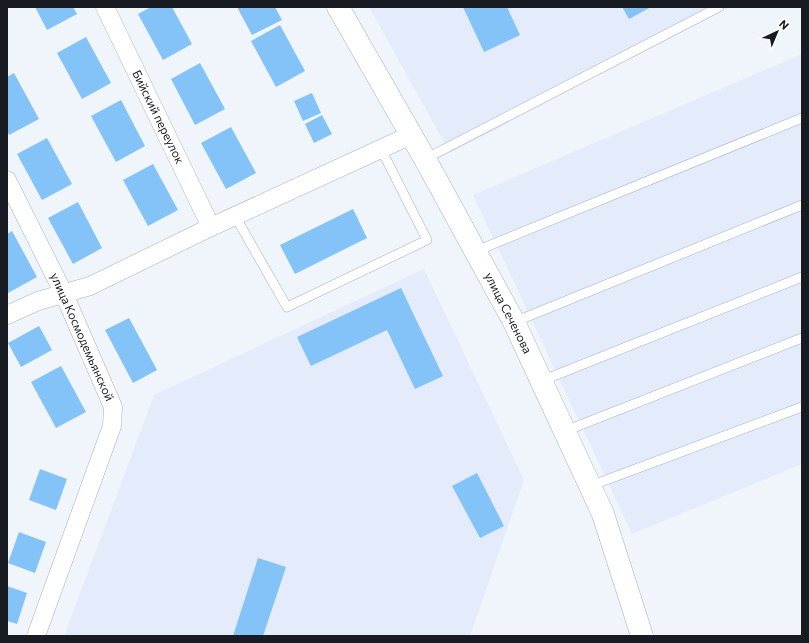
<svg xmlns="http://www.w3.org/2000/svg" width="809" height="643" font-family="Commissioner,sans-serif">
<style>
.built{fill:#e4ecfc}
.building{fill:#83c3f7}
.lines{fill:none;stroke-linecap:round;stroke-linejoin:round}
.service-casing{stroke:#a7b1c3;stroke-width:10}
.minor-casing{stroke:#a7b1c3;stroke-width:19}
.tertiary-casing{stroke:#a7b1c3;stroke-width:23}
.service{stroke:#fff;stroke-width:9}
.minor{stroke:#fff;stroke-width:18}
.tertiary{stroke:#fff;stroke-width:22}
.labels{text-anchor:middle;stroke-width:3.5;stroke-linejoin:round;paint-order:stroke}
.street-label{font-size:12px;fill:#181c22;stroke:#fff}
</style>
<rect width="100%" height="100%" fill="#f0f5fc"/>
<g class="built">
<path d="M369 7H730L450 153Z"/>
<path d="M802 54V464L632 534 473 195Z"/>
<path d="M424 269 524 480 470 636H64L154 395Z"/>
</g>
<g class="building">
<path d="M35 7H73L77 14 47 30Z"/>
<path d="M151 7H172L192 44 163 60 138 14Z"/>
<path d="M237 7H275L282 20 252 35Z"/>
<path d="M463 7H507L520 35 484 52Z"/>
<path d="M622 7H651L629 19Z"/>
<path d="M280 25 305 71 276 87 251 41Z"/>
<path d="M86 37 111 83 82 99 57 53Z"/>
<path d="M200 63 225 109 195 125 171 79Z"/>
<path d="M14 73 39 119 9 135 7 131V77Z"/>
<path d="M312 93 321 113 303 121 294 101Z"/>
<path d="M121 100 145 146 116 162 91 116Z"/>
<path d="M322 115 332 134 314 143 305 124Z"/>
<path d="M231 127 256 173 226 189 201 143Z"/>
<path d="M47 138 72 184 42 200 17 154Z"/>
<path d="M153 164 178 210 148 226 123 180Z"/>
<path d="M78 202 102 248 73 264 48 218Z"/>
<path d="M353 209 367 238 295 274 280 245Z"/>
<path d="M12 231 37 277 8 293 7 234Z"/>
<path d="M401 288 443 376 415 389 387 330 311 366 297 337Z"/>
<path d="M129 318 157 370 133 383 105 330Z"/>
<path d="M39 326 52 350 21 367 8 343Z"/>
<path d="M61 366 86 412 56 428 31 382Z"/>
<path d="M40 469 67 479 56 510 29 500Z"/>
<path d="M477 473 504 526 480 538 452 486Z"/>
<path d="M19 532 46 542 35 573 8 563Z"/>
<path d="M258 558 286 567 263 636H233Z"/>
<path d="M7 586 27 593 17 624 7 621Z"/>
</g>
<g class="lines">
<defs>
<g id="service">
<path d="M425 159 719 7"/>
<path d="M235 216 287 307 427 240 381 149"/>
<path d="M476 251 802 118"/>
<path d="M514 322 802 205"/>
<path d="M541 381 802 277"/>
<path d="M565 431 802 338"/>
<path d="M590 486 802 407"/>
</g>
<g id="minor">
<path d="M105 7 211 227"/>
<path d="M7 180 64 294 113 407 112 426 36 636"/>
<path d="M7 315 38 301 90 286 211 227 411 135"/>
</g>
<path id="tertiary" d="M338 7 425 159 514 322 603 514 642 636"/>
</defs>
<use href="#service" class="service-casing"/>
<use href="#minor" class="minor-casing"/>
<use href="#tertiary" class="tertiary-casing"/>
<use href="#service" class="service"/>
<use href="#minor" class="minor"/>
<use href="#tertiary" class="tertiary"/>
</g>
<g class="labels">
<g class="street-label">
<text transform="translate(158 117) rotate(64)" y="4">Бийский переулок</text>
<text transform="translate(508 313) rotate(63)" y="4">улица Сеченова</text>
<text transform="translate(82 337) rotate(66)" y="4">улица Космодемьянской</text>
</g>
</g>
<rect width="809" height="643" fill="none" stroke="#181c22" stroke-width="16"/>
<g transform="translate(777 32) rotate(44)" stroke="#ffffff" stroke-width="3" paint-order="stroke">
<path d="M0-3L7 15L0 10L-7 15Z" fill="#181c22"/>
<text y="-6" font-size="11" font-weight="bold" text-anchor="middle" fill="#181c22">N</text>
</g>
</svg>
